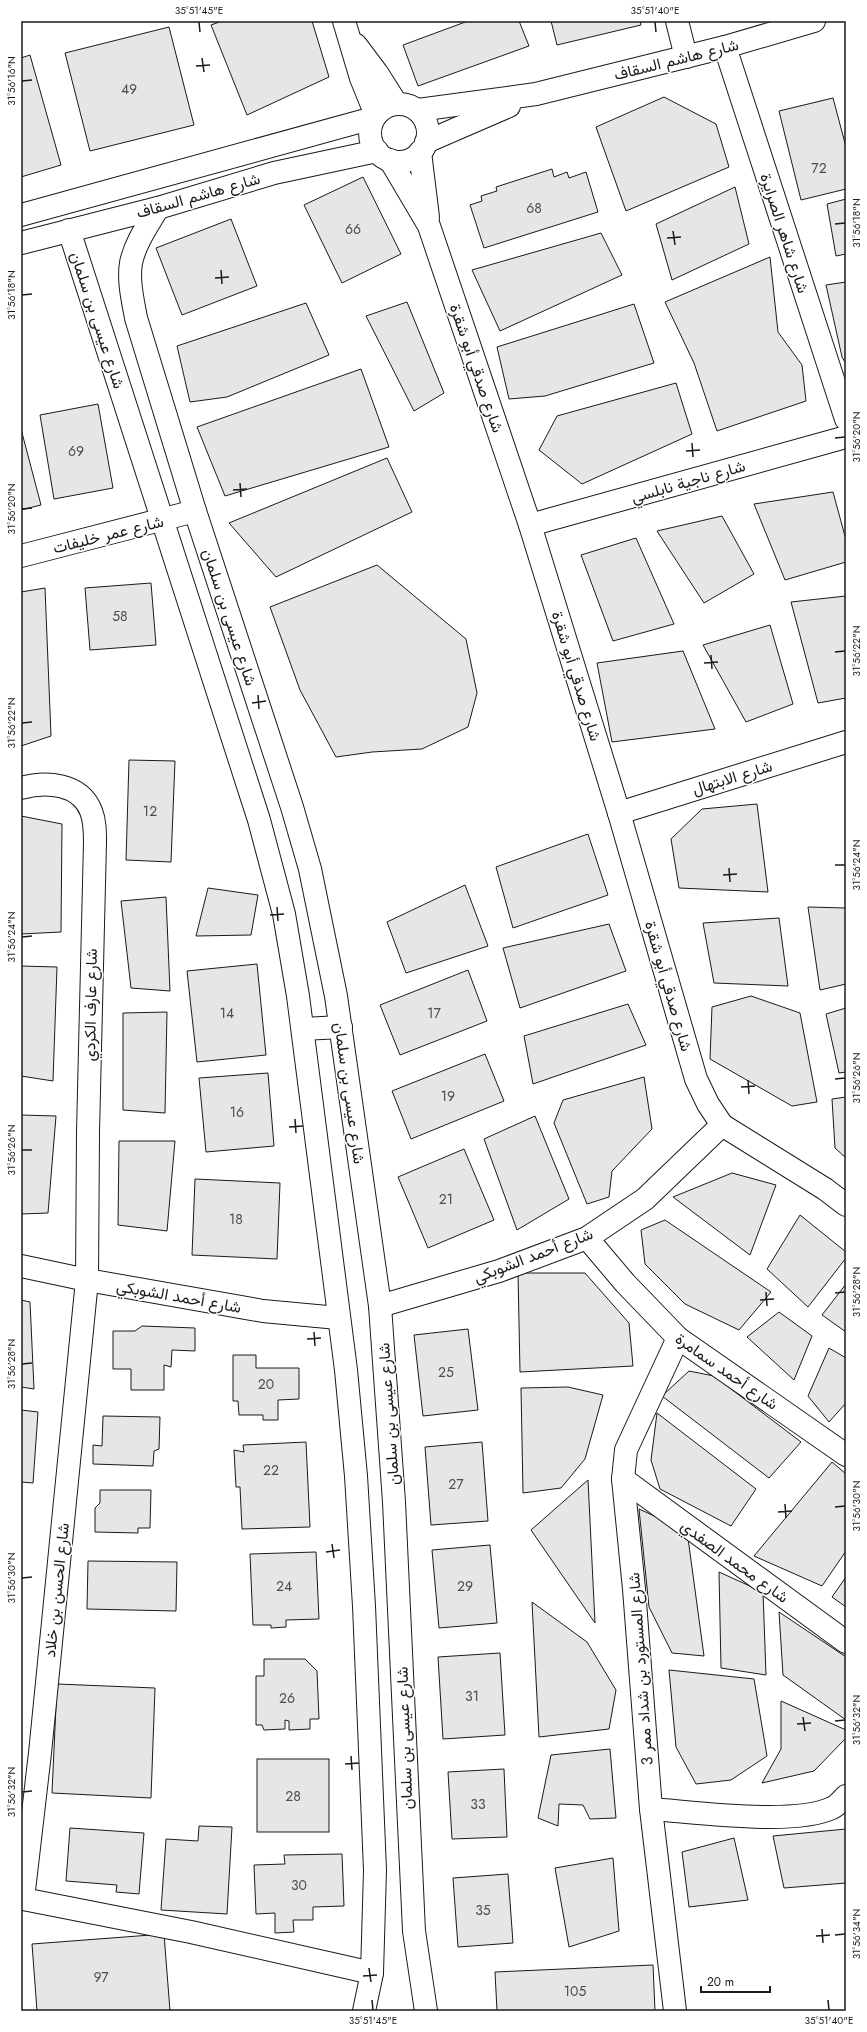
<svg xmlns="http://www.w3.org/2000/svg" width="867" height="2032" font-family="Jost,Vazirmatn,sans-serif">
<style>
.building{fill:#e6e6e6;stroke:#1a1a1a}
.lines{fill:none;stroke-linecap:round;stroke-linejoin:round}
.minor-casing{stroke:#1a1a1a;stroke-width:24}
.minor{stroke:#fff;stroke-width:22}
.ticks{fill:none;stroke:#1a1a1a;stroke-width:1.5}
.labels{text-anchor:middle;stroke-width:3;stroke-linejoin:round;paint-order:stroke}
.number-label{font-size:14px;fill:#4d4d4d}
.street-label{font-size:16px;fill:#1a1a1a;stroke:#fff}
.neatline{fill:none;stroke:#1a1a1a;stroke-width:1.5}
.ticks-label{font-size:10px;text-anchor:middle;fill:#1a1a1a}
</style>
<rect width="100%" height="100%" fill="#fff"/>
<g class="building">
<path d="M222 21H312L329 77 247 115 211 25Z"/>
<path d="M468 21H519L529 46 418 86 403 45Z"/>
<path d="M551 21H640L641 25 557 45Z"/>
<path d="M169 27 194 125 90 151 65 53Z"/>
<path d="M30 55 61 165 21 177V58Z"/>
<path d="M664 97 716 124 729 167 626 211 596 127Z"/>
<path d="M833 98 846 147V189L801 200 779 111Z"/>
<path d="M552 169 554 177 567 172 569 178 586 172 598 212 484 248 470 205 482 201 481 196 497 191 496 187Z"/>
<path d="M363 177 401 254 342 283 304 205Z"/>
<path d="M735 187 749 244 672 280 656 224Z"/>
<path d="M846 199V254L836 256 827 204Z"/>
<path d="M231 219 257 286 182 315 156 248Z"/>
<path d="M601 233 622 275 500 331 472 270Z"/>
<path d="M770 257 778 332 802 365 806 401 717 431 694 363 665 302Z"/>
<path d="M846 282V364L842 357 826 285Z"/>
<path d="M407 302 444 393 414 411 366 316Z"/>
<path d="M306 303 329 355 227 397 190 402 177 346Z"/>
<path d="M634 304 654 363 545 396 509 399 497 347Z"/>
<path d="M361 369 389 447 225 496 197 427Z"/>
<path d="M676 383 692 434 582 484 539 450 557 416Z"/>
<path d="M98 404 113 488 54 499 40 415Z"/>
<path d="M21 429 41 505 21 510Z"/>
<path d="M387 458 412 512 276 577 229 523Z"/>
<path d="M833 492 846 540V562L785 580 754 504Z"/>
<path d="M722 516 754 574 704 603 657 531Z"/>
<path d="M636 538 674 624 613 641 581 555Z"/>
<path d="M377 565 466 639 477 693 468 727 422 749 372 752 336 757 300 690 270 607Z"/>
<path d="M151 583 156 645 90 650 85 588Z"/>
<path d="M45 588 51 736 21 746V592Z"/>
<path d="M846 596V698L818 703 791 602Z"/>
<path d="M770 625 793 704 746 722 703 645Z"/>
<path d="M683 651 715 729 612 742 597 663Z"/>
<path d="M129 760 175 761 171 862 126 860Z"/>
<path d="M757 804 768 892 679 888 671 839 702 809Z"/>
<path d="M21 816 62 824 61 932 21 934Z"/>
<path d="M588 834 608 895 513 928 496 867Z"/>
<path d="M465 885 488 946 406 973 387 922Z"/>
<path d="M208 888 258 895 251 935 196 936Z"/>
<path d="M166 897 170 991 131 988 121 901Z"/>
<path d="M808 907 846 908V984L820 990Z"/>
<path d="M779 918 788 986 714 983 703 923Z"/>
<path d="M609 924 626 971 520 1008 503 948Z"/>
<path d="M257 964 266 1055 197 1062 187 971Z"/>
<path d="M21 966 57 967 53 1081 21 1076Z"/>
<path d="M468 970 487 1021 400 1055 380 1005Z"/>
<path d="M751 996 800 1013 817 1102 792 1106 710 1059 712 1007Z"/>
<path d="M628 1004 646 1045 533 1084 524 1036Z"/>
<path d="M846 1008V1072L839 1073 826 1014Z"/>
<path d="M167 1012 165 1113 123 1110V1013Z"/>
<path d="M485 1054 504 1101 411 1139 392 1091Z"/>
<path d="M268 1073 274 1146 206 1152 199 1078Z"/>
<path d="M644 1077 652 1129 612 1171 609 1197 587 1204 554 1123 563 1100Z"/>
<path d="M846 1097V1158L835 1148 832 1099Z"/>
<path d="M21 1115 56 1116 48 1213 21 1214Z"/>
<path d="M535 1116 569 1199 517 1230 484 1139Z"/>
<path d="M119 1141H175L167 1231 118 1225Z"/>
<path d="M464 1149 494 1220 428 1248 398 1177Z"/>
<path d="M732 1173 776 1185 750 1255 673 1197Z"/>
<path d="M195 1179 280 1183 277 1259 192 1255Z"/>
<path d="M800 1215 846 1252V1258L808 1307 767 1269Z"/>
<path d="M665 1220 771 1292 739 1330 685 1304 645 1264 641 1230Z"/>
<path d="M518 1273H585L629 1323 633 1366 520 1372Z"/>
<path d="M846 1284V1332L822 1315Z"/>
<path d="M21 1300 30 1302 34 1389 21 1387Z"/>
<path d="M779 1312 812 1336 794 1380 747 1337Z"/>
<path d="M142 1326 195 1328V1351L172 1350 171 1367 164 1365V1390H131V1369H113V1331H135Z"/>
<path d="M468 1329 478 1410 423 1416 414 1335Z"/>
<path d="M829 1348 846 1358V1403L829 1422 808 1396Z"/>
<path d="M233 1355H256V1368H299V1399L278 1400V1420H263V1415H239L238 1401H233Z"/>
<path d="M689 1371 714 1376 801 1442 769 1478 662 1396Z"/>
<path d="M568 1387 603 1395 585 1459 561 1488 523 1493 521 1388Z"/>
<path d="M21 1410 38 1412 33 1483 21 1482Z"/>
<path d="M657 1413 756 1489 731 1526 660 1489 651 1460Z"/>
<path d="M103 1416 160 1417 159 1449 154 1451 153 1466 93 1464V1445L102 1446Z"/>
<path d="M306 1442 310 1527 242 1529 240 1487H236L234 1450 244 1452 243 1445Z"/>
<path d="M482 1442 488 1521 431 1525 425 1447Z"/>
<path d="M832 1462 846 1474V1551L822 1586 754 1556Z"/>
<path d="M588 1480 595 1623 531 1530Z"/>
<path d="M100 1490H151L150 1528H138V1533L95 1532V1508L100 1503Z"/>
<path d="M639 1509 687 1531 704 1656 672 1653 649 1607Z"/>
<path d="M490 1545 497 1623 439 1628 432 1550Z"/>
<path d="M316 1552 319 1619 286 1620V1627L271 1628V1625H253L250 1554Z"/>
<path d="M88 1561 177 1562 176 1611 87 1609Z"/>
<path d="M719 1572 763 1592 766 1675 721 1668Z"/>
<path d="M846 1577V1607L832 1597Z"/>
<path d="M532 1602 587 1642 616 1690 609 1729 539 1737Z"/>
<path d="M779 1612 846 1657V1720L783 1675Z"/>
<path d="M500 1653 505 1735 443 1739 438 1657Z"/>
<path d="M264 1659H305L317 1671 319 1719H310V1729L289 1730V1721L285 1720V1729L264 1730 262 1725H256V1676H264Z"/>
<path d="M669 1670 754 1679 767 1756 731 1780 696 1784 676 1747Z"/>
<path d="M57 1684 155 1688 151 1798 52 1793Z"/>
<path d="M781 1701 846 1730V1738L814 1771 762 1783 781 1749Z"/>
<path d="M610 1749 616 1818 590 1819 583 1805 559 1804 558 1826 538 1818 551 1755Z"/>
<rect x="257" y="1759" width="72" height="73"/>
<path d="M504 1769 507 1837 452 1839 448 1772Z"/>
<path d="M199 1826 232 1827 227 1914 161 1910 166 1839 198 1841Z"/>
<path d="M70 1828 144 1833 139 1894 116 1892 117 1885 66 1881Z"/>
<path d="M846 1829V1883L784 1888 773 1836Z"/>
<path d="M734 1838 748 1900 689 1907 682 1852Z"/>
<path d="M342 1854 344 1906 313 1907V1920H293L294 1932 275 1933V1913L256 1914 254 1865 285 1864 284 1855Z"/>
<path d="M613 1858 619 1931 569 1947 555 1868Z"/>
<path d="M508 1874 513 1943 458 1947 453 1878Z"/>
<path d="M164 1934 170 2011H37L32 1944Z"/>
<path d="M653 1965 655 2011H497L495 1972Z"/>
</g>
<g class="lines">
<defs>
<g id="minor">
<path d="M344 21 361 78 376 115"/>
<path d="M677 21 686 57"/>
<path d="M356 45 377 73 396 103"/>
<path d="M725 47 846 419"/>
<circle cx="399" cy="133" r="29"/>
<path d="M418 110 536 94 725 47 814 21"/>
<path d="M426 142 509 106"/>
<path d="M420 152 428 217"/>
<path d="M390 160 429 226 530 525 619 813 696 1079 708 1104 722 1125 825 1189 846 1205"/>
<path d="M158 208C148 225 135 243 131 263 128 281 133 301 136 318L195 511 292 807 310 869 336 996 380 1306 394 1502 414 1931 426 2011"/>
<path d="M21 215 373 118"/>
<path d="M69 230 259 820 284 914 298 996 346 1370 356 1476 364 1606 375 1870 372 1973 364 2011"/>
<path d="M21 243 158 208 274 173 377 151"/>
<path d="M530 525 846 437"/>
<path d="M21 556 195 511"/>
<path d="M21 788C46 781 80 783 91 811 95 821 95 831 95 842L88 1132 87 1280 40 1753 23 1899H21"/>
<path d="M619 813 846 742"/>
<path d="M303 1029 341 1027"/>
<path d="M587 1238 625 1283 678 1338 846 1455"/>
<path d="M21 1266 87 1280 263 1311 338 1318"/>
<path d="M380 1306 499 1271 587 1238 645 1199 722 1125"/>
<path d="M623 1479 846 1642"/>
<path d="M651 1809C694 1812 794 1826 832 1808 837 1806 842 1800 846 1796"/>
<path d="M23 1899 191 1932 372 1973"/>
<path d="M675 2011 651 1809 634 1589 623 1479 626 1450 678 1338"/>
</g>
</defs>
<use href="#minor" class="minor-casing"/>
<use href="#minor" class="minor"/>
</g>
<path class="ticks" d="M199 22 200 32M655 22 656 32M202 58 204 72M196 66 210 65M22 81 32 80M835 224 845 223M673 231 675 245M667 238 681 237M221 270 222 284M215 278 229 277M22 295 32 294M835 438 845 437M692 443 693 457M686 451 700 450M240 483 241 497M233 490 247 489M22 509 32 508M835 652 845 651M711 655 712 669M704 663 718 662M258 695 259 709M252 703 266 701M22 723 32 722M835 865H845M729 868 730 882M723 875 737 874M277 907 278 921M270 915 284 914M22 937 32 936M835 1079 845 1078M748 1080 749 1094M741 1087 755 1086M295 1119 296 1133M289 1127 303 1126M22 1150H32M766 1292 767 1306M835 1293 845 1292M760 1300 774 1299M314 1332 315 1346M307 1339 321 1338M22 1364 32 1363M785 1504 786 1518M835 1507 845 1506M778 1512 792 1511M332 1544 334 1558M326 1552 340 1550M22 1578 32 1577M803 1717 805 1731M835 1721 845 1720M797 1724 811 1723M351 1756 352 1770M345 1764 359 1763M22 1792 32 1791M822 1929 823 1943M835 1935 845 1934M816 1936 830 1935M369 1968 371 1982M363 1976 377 1975M372 2000 373 2010M828 2000 829 2010"/>
<g class="labels">
<g class="number-label">
<text x="129" y="94">49</text>
<text x="819" y="173">72</text>
<text x="534" y="213">68</text>
<text x="353" y="234">66</text>
<text x="76" y="456">69</text>
<text x="120" y="621">58</text>
<text x="150" y="816">12</text>
<text x="227" y="1018">14</text>
<text x="434" y="1018">17</text>
<text x="448" y="1101">19</text>
<text x="237" y="1117">16</text>
<text x="446" y="1204">21</text>
<text x="236" y="1224">18</text>
<text x="446" y="1377">25</text>
<text x="266" y="1389">20</text>
<text x="271" y="1475">22</text>
<text x="456" y="1489">27</text>
<text x="284" y="1591">24</text>
<text x="465" y="1591">29</text>
<text x="472" y="1701">31</text>
<text x="287" y="1703">26</text>
<text x="293" y="1801">28</text>
<text x="478" y="1809">33</text>
<text x="299" y="1890">30</text>
<text x="483" y="1915">35</text>
<text x="101" y="1982">97</text>
<text x="575" y="1996">105</text>
</g>
<g class="street-label">
<text transform="translate(676 59) rotate(-14)" y="6">شارع هاشم السقاف</text>
<text transform="translate(198 195) rotate(-16)" y="6">شارع هاشم السقاف</text>
<text transform="translate(785 233) rotate(72)" y="6">شارع شاهر الصرايرة</text>
<text transform="translate(98 320) rotate(72)" y="6">شارع عيسى بن سلمان</text>
<text transform="translate(477 368) rotate(71)" y="6">شارع صدقي أبو شقرة</text>
<text transform="translate(688 481) rotate(-16)" y="6">شارع ناجية نابلسي</text>
<text transform="translate(108 534) rotate(-14)" y="6">شارع عمر خليفات</text>
<text transform="translate(230 617) rotate(72)" y="6">شارع عيسى بن سلمان</text>
<text transform="translate(577 676) rotate(73)" y="6">شارع صدقي أبو شقرة</text>
<text transform="translate(732 777) rotate(-17)" y="6">شارع الابتهال</text>
<text transform="translate(669 986) rotate(74)" y="6">شارع صدقي أبو شقرة</text>
<text transform="translate(90 1005) rotate(-89)" y="6">شارع عارف الكردي</text>
<text transform="translate(350 1093) rotate(82)" y="6">شارع عيسى بن سلمان</text>
<text transform="translate(533 1255) rotate(-21)" y="6">شارع أحمد الشوبكي</text>
<text transform="translate(179 1296) rotate(10)" y="6">شارع أحمد الشوبكي</text>
<text transform="translate(727 1371) rotate(35)" y="6">شارع أحمد سمامرة</text>
<text transform="translate(388 1414) rotate(-94)" y="6">شارع عيسى بن سلمان</text>
<text transform="translate(735 1561) rotate(36)" y="6">شارع محمد الصفدي</text>
<text transform="translate(56 1590) rotate(-84)" y="6">شارع الحسن بن خلاد</text>
<text transform="translate(640 1669) rotate(-94)" y="6">شارع المستورد بن شداد ممر 3</text>
<text transform="translate(404 1738) rotate(-92)" y="6">شارع عيسى بن سلمان</text>
</g>
</g>
<rect width="867" height="2032" fill="none" stroke="#ffffff" stroke-width="44"/>
<path d="M701 1986v6h69v-6" fill="none" stroke="#1a1a1a" stroke-width="2"/>
<text x="707" y="1986" font-size="12" fill="#1a1a1a" stroke="#ffffff" stroke-width="3" paint-order="stroke">20 m</text>
<rect x="22" y="22" width="823" height="1988" class="neatline"/>
<g class="ticks-label">
<text x="199" y="14">35°51'45"E</text>
<text x="655" y="14">35°51'40"E</text>
<text transform="translate(11 81) rotate(-90)" y="4">31°56'16"N</text>
<text transform="translate(856 223) rotate(-90)" y="4">31°56'18"N</text>
<text transform="translate(11 295) rotate(-90)" y="4">31°56'18"N</text>
<text transform="translate(856 437) rotate(-90)" y="4">31°56'20"N</text>
<text transform="translate(11 509) rotate(-90)" y="4">31°56'20"N</text>
<text transform="translate(856 651) rotate(-90)" y="4">31°56'22"N</text>
<text transform="translate(11 723) rotate(-90)" y="4">31°56'22"N</text>
<text transform="translate(856 865) rotate(-90)" y="4">31°56'24"N</text>
<text transform="translate(11 937) rotate(-90)" y="4">31°56'24"N</text>
<text transform="translate(856 1078) rotate(-90)" y="4">31°56'26"N</text>
<text transform="translate(11 1150) rotate(-90)" y="4">31°56'26"N</text>
<text transform="translate(856 1292) rotate(-90)" y="4">31°56'28"N</text>
<text transform="translate(11 1364) rotate(-90)" y="4">31°56'28"N</text>
<text transform="translate(856 1506) rotate(-90)" y="4">31°56'30"N</text>
<text transform="translate(11 1578) rotate(-90)" y="4">31°56'30"N</text>
<text transform="translate(856 1720) rotate(-90)" y="4">31°56'32"N</text>
<text transform="translate(11 1792) rotate(-90)" y="4">31°56'32"N</text>
<text transform="translate(856 1934) rotate(-90)" y="4">31°56'34"N</text>
<text x="373" y="2024">35°51'45"E</text>
<text x="829" y="2024">35°51'40"E</text>
</g>
</svg>
